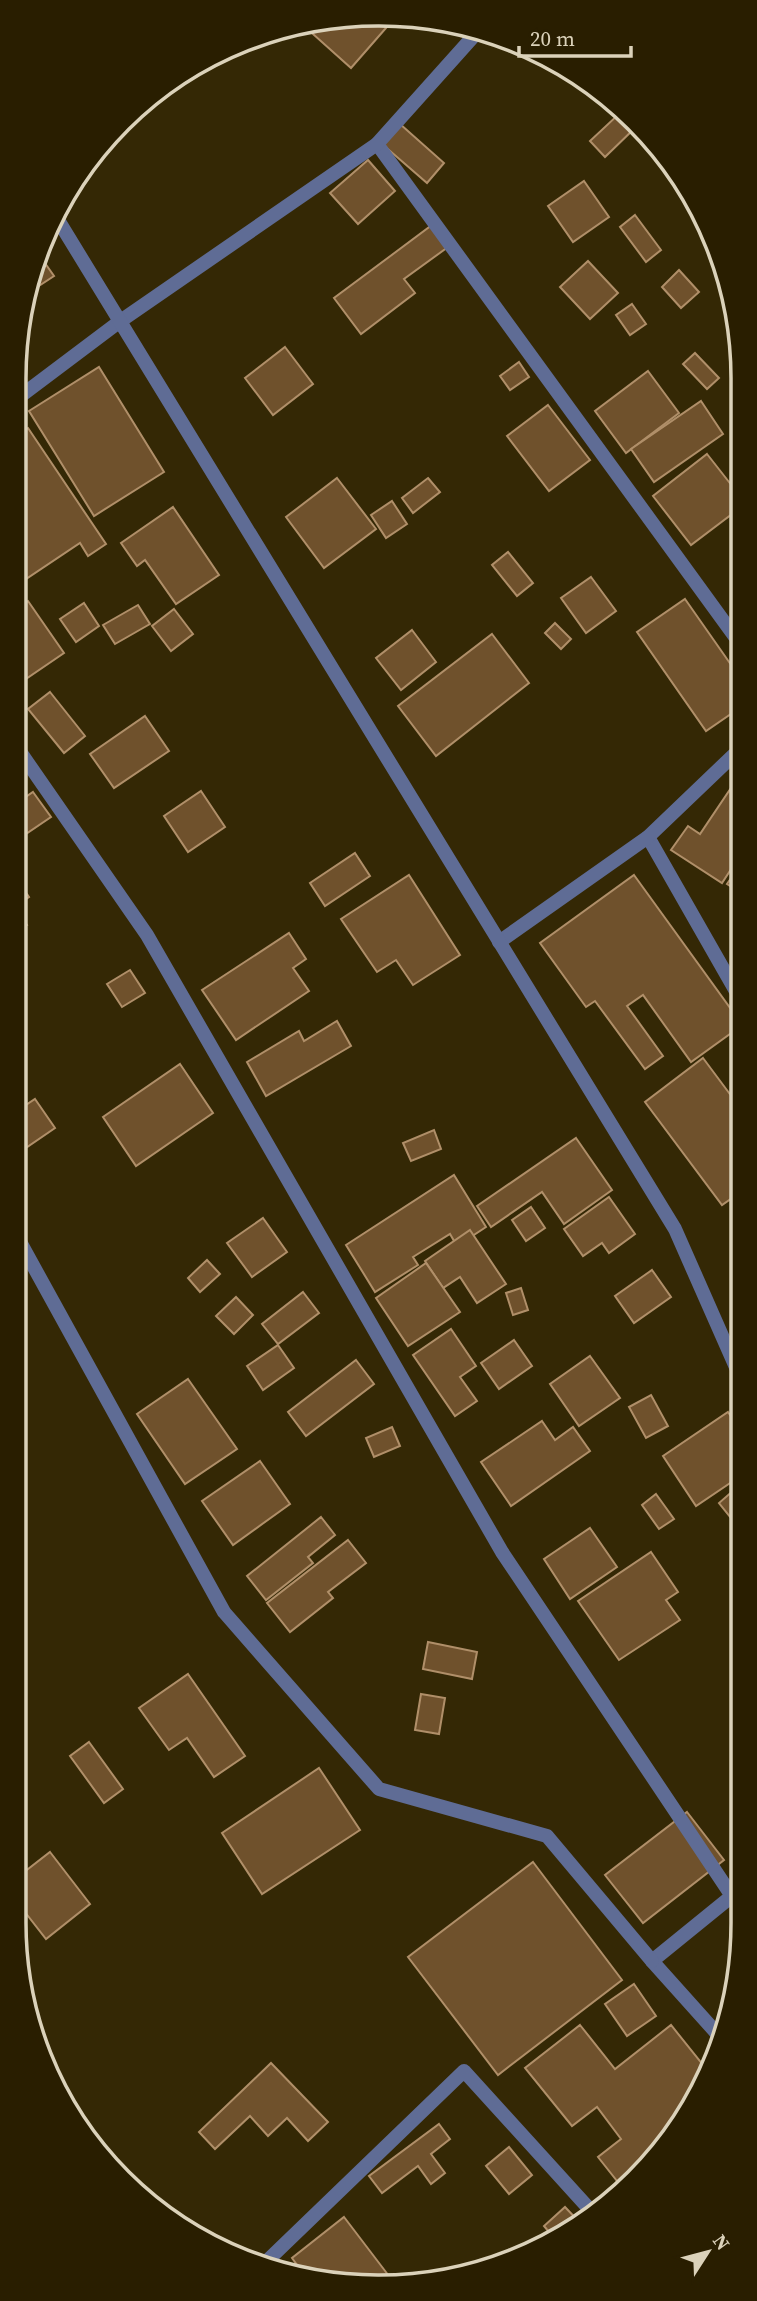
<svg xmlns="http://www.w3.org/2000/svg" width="757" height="2301" font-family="'Source Serif 4',serif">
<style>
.building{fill:#6f512c;stroke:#b08f69;stroke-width:2}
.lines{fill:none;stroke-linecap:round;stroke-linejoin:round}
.minor{stroke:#5f6c95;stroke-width:14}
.tertiary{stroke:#5f6c95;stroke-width:14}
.rim{fill:none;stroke:#dbd2ba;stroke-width:3.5}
</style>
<rect width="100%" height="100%" fill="#342805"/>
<g class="building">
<path d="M331 17 378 20 386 28 351 68 304 26Z"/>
<path d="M621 112 637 126 605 157 590 141Z"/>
<path d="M400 124 444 163 427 183 382 144Z"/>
<path d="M368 160 395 191 358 224 330 193Z"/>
<path d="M584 181 609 217 573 242 548 206Z"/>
<path d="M635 215 661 250 646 262 620 227Z"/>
<path d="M432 225 448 247 404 279 415 293 361 334 334 298Z"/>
<path d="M40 256 54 276 25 295 26 285Z"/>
<path d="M588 261 618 293 590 319 560 287Z"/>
<path d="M679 270 699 292 681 308 662 287Z"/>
<path d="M632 304 646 324 630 335 616 315Z"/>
<path d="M285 347 313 384 273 415 245 378Z"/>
<path d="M695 353 719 378 707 389 683 364Z"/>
<path d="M519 362 529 377 510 390 500 376Z"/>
<path d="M99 367 164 472 94 516 29 411Z"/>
<path d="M648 371 679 413 626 453 595 411Z"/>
<path d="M701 401 723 434 654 482 631 449Z"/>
<path d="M548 405 590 460 549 491 507 436Z"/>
<path d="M28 428 106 544 88 556 80 543 23 581 14 568V437Z"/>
<path d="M707 454 740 496V508L691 545 653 496Z"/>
<path d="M337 478 376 529 324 568 286 517Z"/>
<path d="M428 478 440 492 413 513 402 498Z"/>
<path d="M392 501 407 524 386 538 371 515Z"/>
<path d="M173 507 219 575 176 604 145 560 137 566 121 543Z"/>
<path d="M508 552 533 583 517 596 492 565Z"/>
<path d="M591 577 616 611 586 633 561 598Z"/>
<path d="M685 599 741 679V707L706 731 637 632Z"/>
<path d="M28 601 64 653 17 685 14 680V610Z"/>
<path d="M84 603 99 626 76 642 60 619Z"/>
<path d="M138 605 150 624 115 644 103 625Z"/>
<path d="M174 609 193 634 171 651 152 626Z"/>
<path d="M555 623 571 639 561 649 545 633Z"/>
<path d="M412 630 436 662 401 690 376 658Z"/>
<path d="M492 634 529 683 436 756 398 706Z"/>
<path d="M50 692 85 736 64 753 28 709Z"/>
<path d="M145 716 169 751 114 788 90 754Z"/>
<path d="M741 773V854L722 883 671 850 688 826 700 834Z"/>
<path d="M201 791 225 827 188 852 164 816Z"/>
<path d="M33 792 51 817 14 842V805Z"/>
<path d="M355 853 370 876 325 906 310 883Z"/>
<path d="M741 864V893L727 884Z"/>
<path d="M14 875 29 897 15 907 27 925 14 934Z"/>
<path d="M409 875 460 955 413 985 396 960 377 972 341 919Z"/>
<path d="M634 875 741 1023V1026L691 1062 643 995 627 1006 663 1056 645 1069 595 1001 586 1007 540 943Z"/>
<path d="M289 933 306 959 293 968 309 991 236 1040 202 990Z"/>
<path d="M130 970 145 993 122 1007 107 984Z"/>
<path d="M337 1021 351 1046 266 1096 247 1062 299 1031 304 1041Z"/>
<path d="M703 1058 741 1109 742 1191 722 1205 645 1102Z"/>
<path d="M180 1064 213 1113 136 1166 103 1117Z"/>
<path d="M35 1099 55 1128 14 1156V1113Z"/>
<path d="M434 1130 441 1149 411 1161 403 1143Z"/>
<path d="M576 1138 612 1190 564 1224 542 1192 491 1227 477 1206Z"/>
<path d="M454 1175 486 1227 457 1246 450 1234 413 1257 418 1265 375 1292 346 1245Z"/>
<path d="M609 1197 635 1234 609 1253 602 1243 583 1256 564 1229Z"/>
<path d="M531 1207 545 1228 526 1241 512 1220Z"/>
<path d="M263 1218 287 1252 252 1277 227 1243Z"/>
<path d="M470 1230 506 1284 477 1303 460 1277 443 1288 425 1261Z"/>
<path d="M207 1260 220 1274 200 1292 188 1278Z"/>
<path d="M426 1263 460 1312 408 1346 376 1298Z"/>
<path d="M652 1270 671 1297 634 1323 615 1296Z"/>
<path d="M521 1288 528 1310 513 1315 506 1293Z"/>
<path d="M303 1292 319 1313 278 1344 262 1324Z"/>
<path d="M236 1297 253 1315 234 1334 216 1316Z"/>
<path d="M451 1329 476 1366 460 1377 477 1401 455 1416 413 1355Z"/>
<path d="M514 1340 532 1366 499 1389 481 1363Z"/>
<path d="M278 1345 294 1368 263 1390 247 1366Z"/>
<path d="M590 1356 620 1398 579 1426 550 1384Z"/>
<path d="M356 1360 374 1384 306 1436 288 1412Z"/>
<path d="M188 1379 237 1449 185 1484 137 1414Z"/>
<path d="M651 1395 668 1426 646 1438 629 1407Z"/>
<path d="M728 1412 742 1433V1475L696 1506 663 1456Z"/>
<path d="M542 1421 555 1440 573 1427 590 1451 511 1506 481 1462Z"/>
<path d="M392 1427 400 1446 374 1457 366 1438Z"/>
<path d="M260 1461 290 1504 233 1545 202 1501Z"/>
<path d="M742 1483V1508L731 1518 719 1503Z"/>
<path d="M656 1494 674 1519 659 1529 642 1505Z"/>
<path d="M321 1517 335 1535 308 1557 313 1563 266 1600 247 1576Z"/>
<path d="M590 1528 617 1567 570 1599 544 1559Z"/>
<path d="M348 1540 366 1563 328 1592 333 1598 290 1632 267 1603Z"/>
<path d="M651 1552 678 1592 666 1600 680 1620 619 1660 578 1601Z"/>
<path d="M428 1642 477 1652 472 1679 423 1669Z"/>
<path d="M188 1674 245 1756 214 1777 187 1738 169 1750 139 1708Z"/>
<path d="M421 1694 445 1698 439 1734 415 1730Z"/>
<path d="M89 1742 123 1789 104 1803 70 1756Z"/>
<path d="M319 1768 360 1830 262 1894 222 1833Z"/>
<path d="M687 1812 724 1860 643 1923 605 1875Z"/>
<path d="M50 1852 90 1904 46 1939 14 1898V1880Z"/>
<path d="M533 1862 622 1980 498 2075 408 1957Z"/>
<path d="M634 1984 656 2016 627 2036 605 2004Z"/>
<path d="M580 2025 615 2069 671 2025 707 2070 681 2125 621 2186 598 2157 621 2139 597 2107 572 2126 525 2068Z"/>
<path d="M271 2063 328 2122 308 2141 287 2118 268 2136 250 2116 215 2149 199 2132Z"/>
<path d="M439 2124 450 2139 431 2154 445 2173 431 2184 418 2166 382 2193 369 2176Z"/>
<path d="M509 2147 532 2175 509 2194 486 2166Z"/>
<path d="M565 2207 582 2225 554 2238 544 2226Z"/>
<path d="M344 2217 392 2280 331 2284 305 2276 292 2258Z"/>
</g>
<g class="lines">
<g class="minor">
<path d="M377 144 741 645"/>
<path d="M14 401 119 322 377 144 480 29"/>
<path d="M14 743 147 935 502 1552 732 1896 652 1961 721 2038"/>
<path d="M648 837 741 1000"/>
<path d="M499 942 648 837 741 748"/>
<path d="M14 1231 224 1612 379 1789 547 1836 652 1961"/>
<path d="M267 2261 464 2071 593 2213"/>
</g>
<path class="tertiary" d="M58 220 675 1229 742 1381"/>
</g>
<path d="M0 0H757V2301H0ZM378 26H379A352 352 0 0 1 731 378V1923A352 352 0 0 1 379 2275H378A352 352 0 0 1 26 1923V378A352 352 0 0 1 378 26Z" fill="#291e00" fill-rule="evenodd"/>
<path class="rim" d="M378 26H379A352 352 0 0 1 731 378V1923A352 352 0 0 1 379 2275H378A352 352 0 0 1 26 1923V378A352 352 0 0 1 378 26Z"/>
<g transform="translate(708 2252) rotate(54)" stroke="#291e00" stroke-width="5" paint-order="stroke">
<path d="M0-5L12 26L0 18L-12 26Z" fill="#dbd2ba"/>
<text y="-10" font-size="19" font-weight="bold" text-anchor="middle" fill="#dbd2ba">N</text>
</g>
<path d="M519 46v10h112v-10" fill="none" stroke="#dbd2ba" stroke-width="3.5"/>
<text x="530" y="46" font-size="21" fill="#dbd2ba" stroke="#291e00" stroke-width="5" paint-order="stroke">20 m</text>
</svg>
